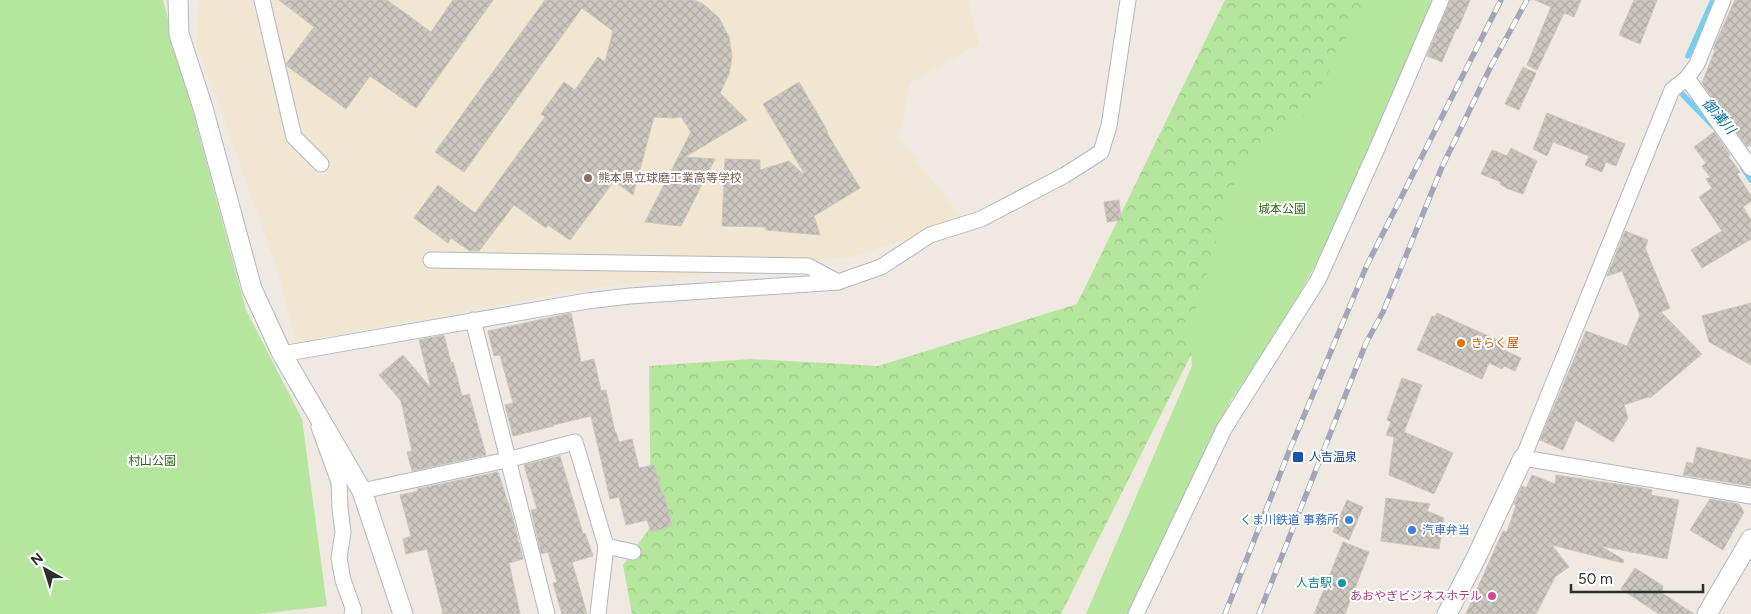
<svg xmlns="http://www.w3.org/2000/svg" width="1751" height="614" font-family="Figtree,'Noto Sans JP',sans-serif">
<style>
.education{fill:#f0e6d1}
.forest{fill:url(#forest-crowns)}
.park{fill:#b6e59e}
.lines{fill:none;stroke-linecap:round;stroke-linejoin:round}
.stream{stroke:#75cff0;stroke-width:5.5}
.building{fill:url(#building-cross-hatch);stroke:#cbc5ba}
.minor-casing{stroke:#b4b7c1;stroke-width:17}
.tertiary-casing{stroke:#b4b7c1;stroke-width:21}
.minor{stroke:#fff;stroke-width:15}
.tertiary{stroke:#fff;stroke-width:19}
.rail-casing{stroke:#a3a6b8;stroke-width:5.5}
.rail{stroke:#fff;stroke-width:4;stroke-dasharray:11;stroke-linecap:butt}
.education-dot{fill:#8d6e63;stroke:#fff;stroke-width:2}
.food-dot{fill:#e8710a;stroke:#fff;stroke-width:2}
.transit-dot{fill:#1a4fb4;stroke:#fff;stroke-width:2}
.shop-dot{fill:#3f7fe0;stroke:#fff;stroke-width:2}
.culture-dot{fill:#0f9aa8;stroke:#fff;stroke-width:2}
.hotel-dot{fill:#d1479c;stroke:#fff;stroke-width:2}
.labels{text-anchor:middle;stroke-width:4;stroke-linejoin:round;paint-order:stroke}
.education-label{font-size:12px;fill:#785e54;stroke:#fff;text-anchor:start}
.park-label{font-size:12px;fill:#2c6e1b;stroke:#fff}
.food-label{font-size:12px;fill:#c56008;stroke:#fff;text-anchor:start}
.transit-label{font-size:12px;fill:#164399;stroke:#fff;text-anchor:start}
.shop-label{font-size:12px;fill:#366cbe;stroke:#fff;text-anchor:end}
.culture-label{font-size:12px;fill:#0d838f;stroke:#fff;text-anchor:end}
.hotel-label{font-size:12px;fill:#b23c85;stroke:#fff;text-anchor:end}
.water-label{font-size:14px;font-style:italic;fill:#0d6fa3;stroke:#fff}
</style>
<defs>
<pattern id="forest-crowns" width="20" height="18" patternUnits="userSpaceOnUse" patternTransform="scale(1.25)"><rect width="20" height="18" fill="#b6e59e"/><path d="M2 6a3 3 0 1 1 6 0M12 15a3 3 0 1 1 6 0" fill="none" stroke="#9dc588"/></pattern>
<pattern id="building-cross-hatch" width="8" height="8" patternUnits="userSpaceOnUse" patternTransform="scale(1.25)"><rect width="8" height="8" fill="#cbc7bf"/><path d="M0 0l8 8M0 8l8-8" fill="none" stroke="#afaba4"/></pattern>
</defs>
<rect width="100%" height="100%" fill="#efe9e1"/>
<path class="education" d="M199 0H968L979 44 910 83 899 138 963 219 853 257 592 288 296 342 277 269 197 43Z"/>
<path class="forest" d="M1225 0H1369L1061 614H632L623 565 651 526 649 366 751 359 878 366 1077 304Z"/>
<g class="park">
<path d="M0 0H163L246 310 302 419 327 606 258 614H0Z"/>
<path d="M1367 0H1432L1370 147 1327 243 1281 328 1231 400 1131 614H1086L1192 366 1189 330 1233 186 1251 156 1306 115Z"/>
</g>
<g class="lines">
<g class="stream">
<path d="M1688 56 1713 0"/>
<path d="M1683 95 1713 126"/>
<path d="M1743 168 1751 180"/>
</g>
</g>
<g class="building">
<path d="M279 0H387L431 32 453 0H493L416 108 370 76 346 109 287 66 286 64 314 27Z"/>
<path d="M545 0H694L703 4 719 18 729 37 732 56 729 74 720 93 747 120 685 157 715 159 681 226 645 222 691 132 681 117 673 118 654 117 633 195 614 181 570 240 548 225 546 228 514 205 479 251H470L451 238 448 243 414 218 438 185 475 213 545 117 541 114 564 82 575 90 598 57 605 62 613 31 582 8 464 172 435 152Z"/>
<path d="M1450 0H1470L1458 29H1456L1442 62 1427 56Z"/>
<path d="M1535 0H1581L1574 17 1564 13 1537 70 1527 65 1551 7Z"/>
<path d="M1634 0H1657L1640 44 1619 35Z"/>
<path d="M1735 0H1751V145L1747 147 1702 83 1715 50 1713 49Z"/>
<path d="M1523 67 1536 73 1519 110 1505 104Z"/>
<path d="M799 82 828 132 827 133 860 188 814 216 820 235 766 230V227L722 226 725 159 760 160V170L789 161 803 174 804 173 763 104Z"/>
<path d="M1547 113 1625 144 1616 166 1606 162 1602 172 1585 165 1589 156 1553 142 1547 156 1533 149Z"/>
<path d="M1714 132 1730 155 1728 156 1740 172 1737 174 1751 196V201L1743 207 1751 220V239L1702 268 1691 250 1722 231 1699 197 1712 188 1706 179 1710 177 1702 166 1706 163 1694 147Z"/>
<path d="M1511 148 1537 161 1523 194 1508 189 1500 184 1501 182 1481 174 1492 150 1507 156Z"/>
<path d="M1119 200 1121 220 1107 222 1104 202Z"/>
<path d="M1625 231 1648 240 1645 248 1670 308 1661 312 1702 354 1650 398 1648 397 1624 405 1628 418 1613 442 1576 420 1563 450 1540 440 1586 331 1627 346 1640 315 1622 271 1607 276Z"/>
<path d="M1751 303V365L1709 342 1702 316Z"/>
<path d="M571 313 581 362 594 359 601 391 606 390 615 432H616L619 442 632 439 639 468 654 465 662 495H664L672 526 651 532 647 520 626 525 619 497 610 499 591 416 553 425 554 426 513 436 505 405 513 403 500 355 494 356 488 331Z"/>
<path d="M1437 313 1504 343 1502 349 1521 358 1515 371 1504 366 1502 369 1489 363 1482 379 1417 350 1432 316 1435 317Z"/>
<path d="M444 335 451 363 453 362 462 396 469 394 486 455 412 471 407 452 412 451 401 401 379 375 403 355 431 388 419 340Z"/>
<path d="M1402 378 1422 385 1404 432 1453 453 1434 494 1389 475 1394 437 1386 435 1391 422 1387 420Z"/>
<path d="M1697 447 1751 460V486L1683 475 1687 462 1693 464Z"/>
<path d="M560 456 583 534 585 533 593 556 572 562 587 614H562L553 583 557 582 548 552 541 554 531 510 537 509 524 465Z"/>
<path d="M498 472 512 515 523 559 509 563 520 614H443L427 549 406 554 403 539 411 536 400 495 418 491 417 489Z"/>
<path d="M1532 475 1555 484 1556 475 1637 487 1652 490 1651 495 1679 500 1667 559 1601 546 1624 560 1623 563 1552 545 1569 567 1555 577 1536 614H1466L1503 531 1507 532 1516 505 1514 504 1522 486 1526 488Z"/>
<path d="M1386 498 1430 504 1427 511 1444 518 1439 549 1381 541Z"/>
<path d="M1710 499 1739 504 1744 512 1723 550 1690 530Z"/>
<path d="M1347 500 1363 507 1349 540 1333 532Z"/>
<path d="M1343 542 1369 552 1345 614H1314Z"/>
<path d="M1635 568 1663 586 1662 593 1694 614H1659L1621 589Z"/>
</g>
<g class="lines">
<defs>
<g id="minor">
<path d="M262 0 294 137 321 164"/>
<path d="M1723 0 1697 64 1687 78 1672 90 1523 458 1751 496"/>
<path d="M1687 78 1751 168"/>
<path d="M431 260 808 266 838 282"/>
<path d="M473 320 547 614"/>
<path d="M282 354 587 301 630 296 838 282 881 267 930 235 981 219 1065 175 1101 152 1109 126 1128 0"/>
<path d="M319 427 339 482 340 509 343 532 339 558 343 580 354 611 352 614"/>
<path d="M362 491 507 460 575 442 606 546 633 552"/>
<path d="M598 614 606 546"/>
<path d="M1136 614 1224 429 1318 280 1375 153 1441 0"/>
</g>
<g id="tertiary">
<path d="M178 0 179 34 203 108 252 289 282 354 362 491 403 614"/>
<path d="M1447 614 1476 558 1523 458"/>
<path d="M1707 614 1751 539"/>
</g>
</defs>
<use href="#minor" class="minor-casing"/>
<use href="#tertiary" class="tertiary-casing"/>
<use href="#minor" class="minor"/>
<use href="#tertiary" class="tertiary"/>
<defs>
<g id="rail">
<path d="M1225 614 1288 454 1367 265 1501 0"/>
<path d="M1259 614 1366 343 1383 312 1442 167 1491 66 1527 0"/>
</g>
</defs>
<use href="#rail" class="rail-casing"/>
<use href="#rail" class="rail"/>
</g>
<circle class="education-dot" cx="588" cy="178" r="5"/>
<circle class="food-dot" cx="1461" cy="343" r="5"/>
<rect class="transit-dot" x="1292" y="451" width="12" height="12" rx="2.5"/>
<g class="shop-dot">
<circle cx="1349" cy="520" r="5"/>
<circle cx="1412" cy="530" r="5"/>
</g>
<circle class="culture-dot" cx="1342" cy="583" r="5"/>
<circle class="hotel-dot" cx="1492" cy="596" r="5"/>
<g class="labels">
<g class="education-label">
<text x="598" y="182">熊本県立球磨工業高等学校</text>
</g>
<g class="park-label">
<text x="1282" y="213">城本公園</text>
<text x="152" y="465">村山公園</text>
</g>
<g class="food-label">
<text x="1471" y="347">きらく屋</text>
</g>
<g class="transit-label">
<text x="1309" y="461">人吉温泉</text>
</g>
<g class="shop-label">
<text x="1339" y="524">くま川鉄道 事務所</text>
<text x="1422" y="534" text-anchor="start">汽車弁当</text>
</g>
<g class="culture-label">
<text x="1332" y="587">人吉駅</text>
</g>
<g class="hotel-label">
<text x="1482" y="600">あおやぎビジネスホテル</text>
</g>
<g class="water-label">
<text transform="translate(1719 116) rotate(49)" y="5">御溝川</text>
</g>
</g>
<g transform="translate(45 569) rotate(321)" stroke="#ffffff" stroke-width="4" paint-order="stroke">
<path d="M0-4L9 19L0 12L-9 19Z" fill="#2e2e2e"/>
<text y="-8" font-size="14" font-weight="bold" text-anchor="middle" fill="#2e2e2e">N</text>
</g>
<path d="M1571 584v8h132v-8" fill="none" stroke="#2e2e2e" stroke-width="2.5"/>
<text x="1578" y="584" font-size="15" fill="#2e2e2e" stroke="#ffffff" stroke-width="4" paint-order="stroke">50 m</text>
</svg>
